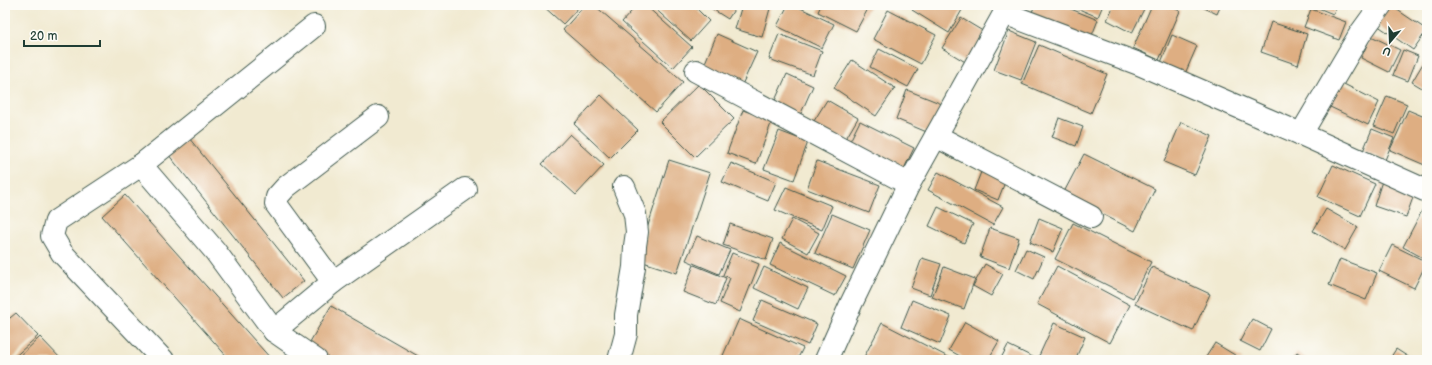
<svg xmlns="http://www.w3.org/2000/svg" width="1432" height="365" font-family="'Balsamiq Sans',sans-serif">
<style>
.building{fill:#deae82}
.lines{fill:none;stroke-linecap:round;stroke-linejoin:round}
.street-casing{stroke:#3e574c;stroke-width:24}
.street{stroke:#fff;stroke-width:22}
</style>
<rect width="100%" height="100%" fill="#fdfcf7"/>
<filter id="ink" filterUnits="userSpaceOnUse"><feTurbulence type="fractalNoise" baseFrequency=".025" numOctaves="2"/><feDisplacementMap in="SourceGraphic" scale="8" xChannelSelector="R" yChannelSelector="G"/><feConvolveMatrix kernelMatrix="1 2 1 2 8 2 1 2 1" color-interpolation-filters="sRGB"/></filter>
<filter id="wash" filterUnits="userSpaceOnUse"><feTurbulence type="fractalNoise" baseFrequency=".012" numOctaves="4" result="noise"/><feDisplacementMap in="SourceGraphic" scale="16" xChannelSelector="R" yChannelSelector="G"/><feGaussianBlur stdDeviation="0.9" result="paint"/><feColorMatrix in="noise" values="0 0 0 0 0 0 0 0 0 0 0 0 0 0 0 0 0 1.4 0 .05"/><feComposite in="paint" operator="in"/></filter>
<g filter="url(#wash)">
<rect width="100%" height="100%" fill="#f1ead1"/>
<g id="blocks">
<g class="building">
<path d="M542 5H581L563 24Z"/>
<path d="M585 5H594L683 82 656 112 563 30Z"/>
<path d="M637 5H645L692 47 673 68 622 22Z"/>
<path d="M651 5H693L709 21 691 41Z"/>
<path d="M706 5H737L728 19Z"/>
<path d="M742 5H771L762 37 735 29Z"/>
<path d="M788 5H794L834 24 822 48 777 26Z"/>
<path d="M821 5H870L856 31 818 12Z"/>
<path d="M916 5H954L962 10 949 33 912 10Z"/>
<path d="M1035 5H1061L1098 20 1089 43 1029 19Z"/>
<path d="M1069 5H1103L1098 17Z"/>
<path d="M1114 5H1146L1132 33 1107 20Z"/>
<path d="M1152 5H1167L1180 11 1159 60 1133 48Z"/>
<path d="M1198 5H1221L1217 14Z"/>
<path d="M1311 5H1337L1333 14Z"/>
<path d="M1390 5 1427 30 1413 50 1377 25Z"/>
<path d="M1311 9 1346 22 1339 40 1304 27Z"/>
<path d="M888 10 936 35 921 64 873 39Z"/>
<path d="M961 18 986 33 967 63 942 48Z"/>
<path d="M1271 22 1307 34 1298 65 1261 52Z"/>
<path d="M1009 31 1036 42 1021 80 994 70Z"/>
<path d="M717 34 757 52 741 87 702 70Z"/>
<path d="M779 34 822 51 813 75 769 59Z"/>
<path d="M1172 35 1197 46 1184 76 1160 65Z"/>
<path d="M1371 36 1400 50 1389 72 1361 58Z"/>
<path d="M1039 45 1107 74 1091 113 1022 84Z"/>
<path d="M879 49 918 69 908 87 870 67Z"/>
<path d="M1403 50 1418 56 1408 81 1393 75Z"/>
<path d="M852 60 895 88 876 116 834 88Z"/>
<path d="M1425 60 1427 62V91L1412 82Z"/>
<path d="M787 74 813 86 798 120 772 107Z"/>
<path d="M1340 82 1379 102 1368 125 1328 106Z"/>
<path d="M699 84 734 119 695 157 660 122Z"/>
<path d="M907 90 942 104 929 133 896 119Z"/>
<path d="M601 95 638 130 610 158 574 124Z"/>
<path d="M1387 96 1407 104 1394 134 1374 126Z"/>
<path d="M827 100 858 118 841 147 809 129Z"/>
<path d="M743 110 772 121 756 164 727 153Z"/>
<path d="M1408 110 1427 118V166L1390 150Z"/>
<path d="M1059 118 1083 127 1076 146 1052 137Z"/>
<path d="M860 121 914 148 900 177 846 149Z"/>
<path d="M1181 122 1212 136 1195 175 1164 162Z"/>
<path d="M1372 129 1394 138 1385 160 1363 151Z"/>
<path d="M779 131 808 142 794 180 764 169Z"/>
<path d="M570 134 604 165 576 195 542 164Z"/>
<path d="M189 138 304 281 283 298 168 154Z"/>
<path d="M1084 154 1155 189 1135 231 1063 194Z"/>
<path d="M669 160 710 173 677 273 637 260Z"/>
<path d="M817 161 880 185 869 213 807 189Z"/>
<path d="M731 163 776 182 768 201 722 182Z"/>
<path d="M1333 165 1375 184 1360 216 1318 197Z"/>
<path d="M983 167 1007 177 998 200 974 190Z"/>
<path d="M938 172 1003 207 993 225 928 190Z"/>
<path d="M1382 181 1415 192 1406 217 1374 206Z"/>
<path d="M786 187 832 206 822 230 775 210Z"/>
<path d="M125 195 272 360H230L102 216Z"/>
<path d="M1426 203 1427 204V260L1403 247Z"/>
<path d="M938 207 973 224 964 243 929 226Z"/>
<path d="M1326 209 1358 227 1345 250 1313 231Z"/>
<path d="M832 214 870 230 853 269 815 253Z"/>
<path d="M1039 218 1063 228 1053 252 1030 242Z"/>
<path d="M792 219 819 233 808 253 782 239Z"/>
<path d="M1073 223 1151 262 1133 298 1055 259Z"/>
<path d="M730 224 773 239 766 260 723 245Z"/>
<path d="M990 228 1019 238 1009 268 980 257Z"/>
<path d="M697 236 730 250 719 274 686 260Z"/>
<path d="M780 243 846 276 835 296 770 265Z"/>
<path d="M1392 245 1427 262 1414 288 1379 271Z"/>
<path d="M1026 249 1044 257 1034 279 1016 270Z"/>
<path d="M732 253 759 264 740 312 720 303 730 278 723 275Z"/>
<path d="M922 258 941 264 930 295 911 288Z"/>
<path d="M1340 259 1377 273 1366 300 1329 285Z"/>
<path d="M985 264 1003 274 991 296 973 286Z"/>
<path d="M694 265 726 278 716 305 683 292Z"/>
<path d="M1057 266 1130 305 1110 343 1037 304Z"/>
<path d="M764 267 808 288 798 309 754 288Z"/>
<path d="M944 267 975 279 964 309 932 297Z"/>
<path d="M1152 267 1210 294 1193 331 1135 304Z"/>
<path d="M762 300 817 324 808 345 753 321Z"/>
<path d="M912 300 951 316 940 344 901 327Z"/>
<path d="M331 306 425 360H329L307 347Z"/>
<path d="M16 313 38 336 11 360H5V322Z"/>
<path d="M739 319 803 348 797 360H721Z"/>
<path d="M1252 319 1271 329 1260 351 1240 341Z"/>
<path d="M965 322 999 341 988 360H967L949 350Z"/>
<path d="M882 323 954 360H871L864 357Z"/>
<path d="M1054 323 1085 337 1075 360H1047L1039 356Z"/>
<path d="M40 337 62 360H16Z"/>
<path d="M1215 343 1243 360H1204Z"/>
<path d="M1008 345 1039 360H1000Z"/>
<path d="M1396 349 1413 360H1389Z"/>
<path d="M1297 352 1308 360H1291Z"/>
</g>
</g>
</g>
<g filter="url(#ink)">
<use href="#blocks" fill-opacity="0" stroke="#3e574c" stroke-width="1"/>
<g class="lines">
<defs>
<g id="street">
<path d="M1004 13 1139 64 1301 134 1427 191"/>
<path d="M696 71 909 184"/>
<path d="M1301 134 1360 34 1381 5"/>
<path d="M936 136 1091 217"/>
<path d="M141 165 314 26"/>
<path d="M333 282 276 204 277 197 286 187 378 117"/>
<path d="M274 331 333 282 465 189"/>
<path d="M163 360 62 253 52 236 56 221 141 165 215 251 274 331 316 360"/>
<path d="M619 360 626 334V315L634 267 635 246 637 232 635 214 624 187"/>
<path d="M826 360 851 304 909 184 1009 5"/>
</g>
</defs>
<use href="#street" class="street-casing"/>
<use href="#street" class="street"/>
</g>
</g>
<rect width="1432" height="365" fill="none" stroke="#fdfcf7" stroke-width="20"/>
<g transform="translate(1390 42) rotate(199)" stroke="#fdfcf7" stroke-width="3" paint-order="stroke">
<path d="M0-3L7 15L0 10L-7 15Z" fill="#1f3d34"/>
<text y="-6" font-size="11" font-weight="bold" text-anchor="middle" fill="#1f3d34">U</text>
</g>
<path d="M24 40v6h76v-6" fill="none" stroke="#1f3d34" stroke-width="2"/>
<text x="30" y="40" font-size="12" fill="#1f3d34" stroke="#fdfcf7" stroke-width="3" paint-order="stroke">20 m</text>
</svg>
